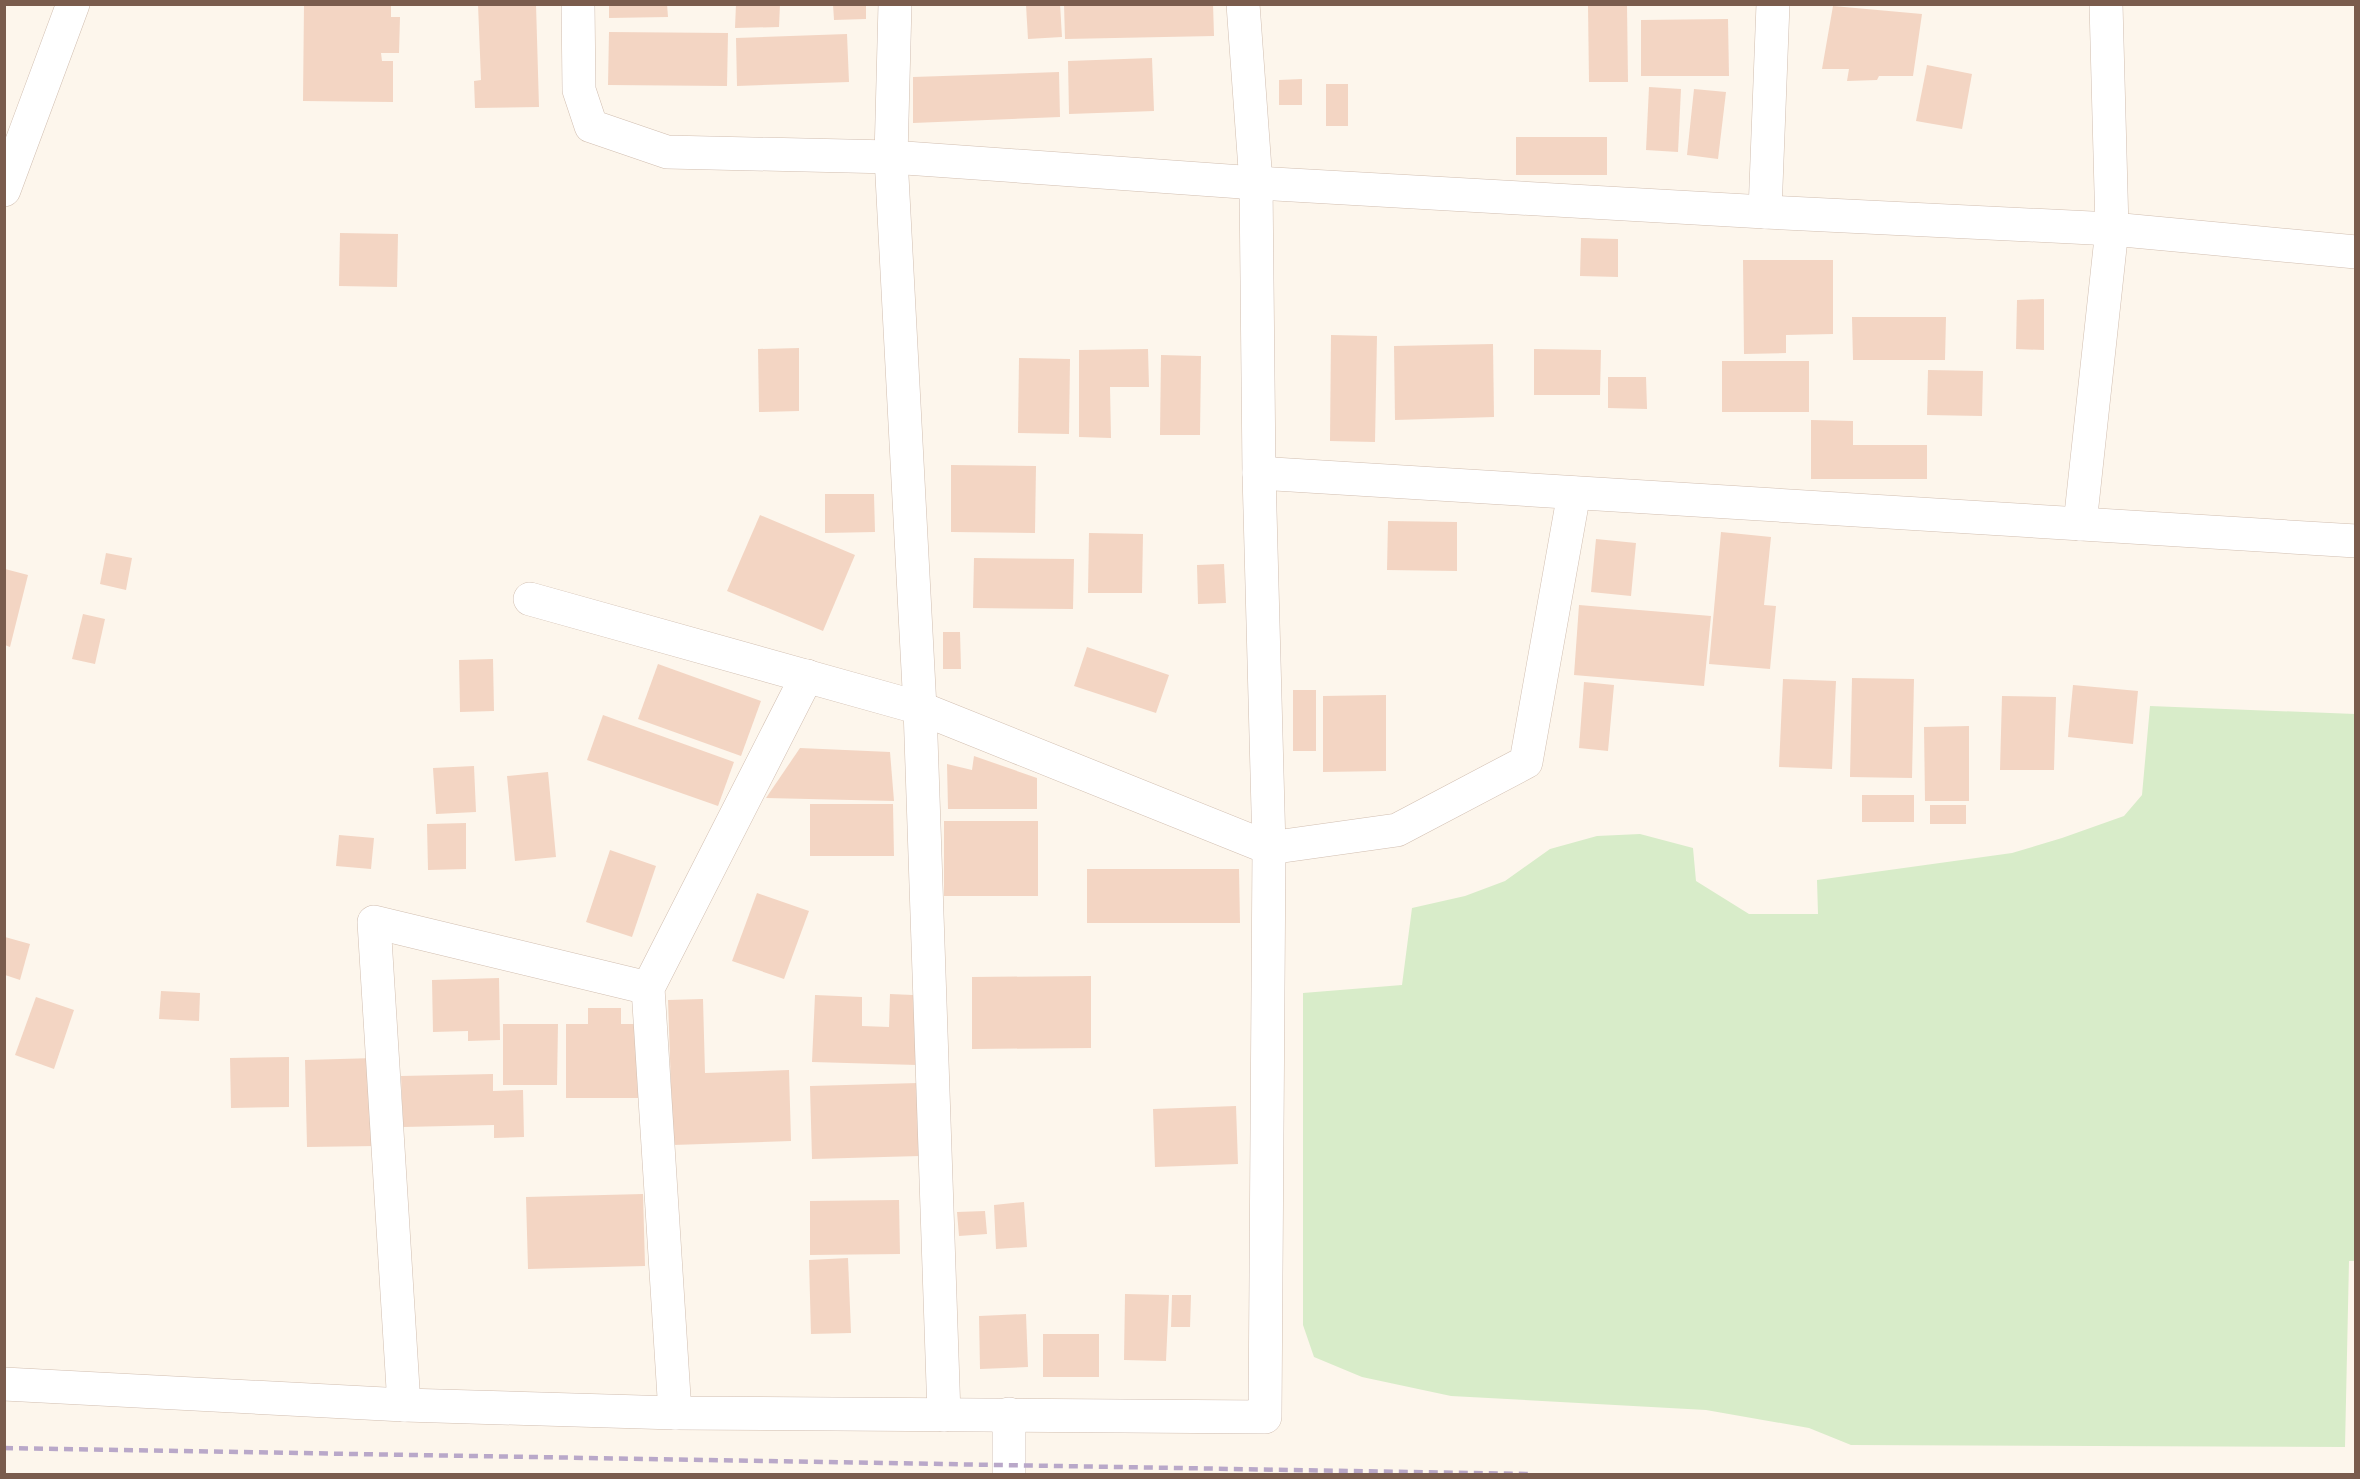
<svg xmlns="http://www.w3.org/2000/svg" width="2360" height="1479" font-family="'IBM Plex Sans',sans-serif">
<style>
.green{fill:#d8ecc9}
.building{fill:#f3d5c3}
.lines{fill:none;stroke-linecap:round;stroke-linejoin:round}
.minor-casing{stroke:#d1beb0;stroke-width:34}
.minor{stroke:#fff;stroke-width:33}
.rail{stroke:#b9a8c9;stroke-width:4.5;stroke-dasharray:9 6;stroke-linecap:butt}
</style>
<rect width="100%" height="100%" fill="#fdf6ec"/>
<path class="green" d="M2150 706 2355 714 2356 1261H2349L2345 1447 1851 1445 1809 1428 1706 1410 1451 1396 1362 1377 1314 1357 1303 1325V993L1402 985 1412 908 1465 896 1505 881 1550 849 1597 836 1640 834 1693 848 1696 881 1749 914H1818L1817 880 2012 853 2062 838 2124 816 2142 795Z"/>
<g class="building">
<path d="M304 4H391V17H400L399 53H381L382 61H393V102L303 101Z"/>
<path d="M478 4H536L539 107 475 108 474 81 481 80Z"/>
<path d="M609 4H667L668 17 609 18Z"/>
<path d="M736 4H780L779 27 735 28Z"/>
<path d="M833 4H866V19L834 20Z"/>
<path d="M1060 4 1062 37 1028 39 1026 5Z"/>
<path d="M1064 4H1213L1214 36 1065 39Z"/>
<path d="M1588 5H1627L1628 82H1589Z"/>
<path d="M1833 6 1922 14 1913 76H1879L1877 80 1847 81 1849 69H1822Z"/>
<path d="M1728 19 1729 76H1641V20Z"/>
<path d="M609 32 728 33 727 86 608 85Z"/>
<path d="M847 34 849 82 737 86 736 38Z"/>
<path d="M1152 58 1154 111 1069 114 1068 61Z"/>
<path d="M1927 65 1972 74 1962 129 1916 121Z"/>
<path d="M1059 72 1060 117 913 123V77Z"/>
<path d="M1302 79V105H1279V80Z"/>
<rect x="1326" y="84" width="22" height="42"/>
<path d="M1649 87 1681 89 1678 152 1646 150Z"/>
<path d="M1694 89 1726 92 1718 159 1687 155Z"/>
<rect x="1516" y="137" width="91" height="38"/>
<path d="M340 233 398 234 397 287 339 286Z"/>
<path d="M1581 238 1618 239V277L1580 276Z"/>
<path d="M1743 260H1833V334L1786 335V353L1744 354Z"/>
<path d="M2044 299V350L2016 349 2017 300Z"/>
<path d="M1852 317H1946L1945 360H1853Z"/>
<path d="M1331 335 1377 336 1375 442 1330 441Z"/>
<path d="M1493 344 1494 417 1395 420 1394 346Z"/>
<path d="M799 348V411L759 412 758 349Z"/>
<path d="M1148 349 1149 387H1110L1111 438 1079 437V350Z"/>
<path d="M1534 349 1601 350 1600 395H1534Z"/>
<path d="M1161 355 1201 356 1200 435H1160Z"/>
<path d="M1019 358 1070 359 1069 434 1018 433Z"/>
<rect x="1722" y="361" width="87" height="51"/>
<path d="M1928 370 1983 371 1982 416 1927 415Z"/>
<path d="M1608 377H1646L1647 409 1608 408Z"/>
<path d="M1811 420 1853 421V445H1927V479H1811Z"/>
<path d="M951 465 1036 466 1035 533 951 532Z"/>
<path d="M825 494H874L875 532 825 533Z"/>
<path d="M760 515 855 555 823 631 727 591Z"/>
<path d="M1388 521 1457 522V571L1387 570Z"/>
<path d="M1721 532 1771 537 1764 605 1776 606 1770 669 1709 664Z"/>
<path d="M1089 533 1143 534 1142 593H1088Z"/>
<path d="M1596 539 1636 543 1631 596 1591 592Z"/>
<path d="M106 553 132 558 126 590 100 584Z"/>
<path d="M974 558 1074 559 1073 609 973 608Z"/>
<path d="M1224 564 1226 603 1198 604 1197 565Z"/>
<path d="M5 569 28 575 10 647 5 645Z"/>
<path d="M1579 605 1711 616 1704 686 1574 675Z"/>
<path d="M83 614 105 619 95 664 72 659Z"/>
<path d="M943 632H960L961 669H943Z"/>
<path d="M1087 647 1169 675 1156 713 1074 686Z"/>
<path d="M493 659 494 711 460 712 459 660Z"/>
<path d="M658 664 761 701 741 756 638 719Z"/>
<path d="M1852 678 1914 679 1912 778 1850 777Z"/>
<path d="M1783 679 1836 681 1832 769 1779 767Z"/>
<path d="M1584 682 1614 685 1608 751 1579 748Z"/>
<path d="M2073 685 2138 691 2133 744 2068 737Z"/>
<rect x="1293" y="690" width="23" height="61"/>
<path d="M1386 695V771L1323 772V696Z"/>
<path d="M2002 696 2056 697 2054 770H2000Z"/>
<path d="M603 715 734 762 718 806 587 760Z"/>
<path d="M1969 726V801H1925L1924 727Z"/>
<path d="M800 748 890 752 894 801 766 798Z"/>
<path d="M974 756 1037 778V809H948L947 764 972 770Z"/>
<path d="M474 766 476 812 436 814 433 768Z"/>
<path d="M548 772 556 857 515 861 507 776Z"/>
<rect x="1862" y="795" width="52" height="27"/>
<path d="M810 804H893L894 856H810Z"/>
<rect x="1930" y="805" width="36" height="19"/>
<rect x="944" y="821" width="94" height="75"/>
<path d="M466 823V869L428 870 427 824Z"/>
<path d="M339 835 374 838 371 869 336 866Z"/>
<path d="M610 850 656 866 632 937 586 922Z"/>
<path d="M1087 869H1239L1240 923H1087Z"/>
<path d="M757 893 809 911 784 979 732 961Z"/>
<path d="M5 937 30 944 20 980 5 975Z"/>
<path d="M1091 976V1048L972 1049V977Z"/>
<path d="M499 978 500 1040 468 1041V1031L433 1032 432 980Z"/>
<path d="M161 991 200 993 199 1021 159 1019Z"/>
<path d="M890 994 913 995 917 1065 812 1062 815 995 862 997V1026L889 1027Z"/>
<path d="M36 997 74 1010 54 1069 15 1055Z"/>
<path d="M703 999 705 1073 789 1070 791 1141 673 1145 668 1000Z"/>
<path d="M588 1008H621V1024H637L638 1098H566V1024H588Z"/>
<path d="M503 1024H558L557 1085H503Z"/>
<path d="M289 1057V1107L231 1108 230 1058Z"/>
<path d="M375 1058 377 1146 307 1147 305 1060Z"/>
<path d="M493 1074V1091L523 1090 524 1137 494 1138V1125L403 1127 401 1076Z"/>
<path d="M918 1083 920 1156 812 1159 810 1086Z"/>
<path d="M1236 1106 1238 1164 1155 1167 1153 1109Z"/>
<path d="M643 1194 645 1266 528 1269 526 1197Z"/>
<path d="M899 1200 900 1254 810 1255V1201Z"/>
<path d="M1024 1202 1027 1247 996 1249 994 1205Z"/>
<path d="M985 1211 987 1234 959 1236 957 1212Z"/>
<path d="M848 1258 851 1333 811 1334 809 1260Z"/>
<path d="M1125 1294 1169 1295 1166 1361 1124 1360Z"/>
<path d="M1172 1295H1191L1190 1327H1171Z"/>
<path d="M1026 1314 1028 1367 980 1369 979 1316Z"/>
<rect x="1043" y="1334" width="56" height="43"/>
</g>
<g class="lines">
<defs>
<g id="minor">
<path d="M578 4 579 90 591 126 667 152 891 157 1256 183 1765 212 2112 229 2356 252"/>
<path d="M895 4 891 157 920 708 944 1415"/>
<path d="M4 190 73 4"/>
<path d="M1765 212 1773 4"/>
<path d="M1259 473 2356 541"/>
<path d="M2080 524 2112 229 2106 4"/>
<path d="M530 599 920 708 1269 848 1397 830 1526 762 1574 493"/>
<path d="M4 1384 404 1405 675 1413 1265 1417 1269 848 1259 473 1256 183 1243 4"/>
<path d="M404 1405 374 922 648 988"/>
<path d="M675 1413 648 988 807 676"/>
<path d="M1009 1414V1474"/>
</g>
</defs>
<use href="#minor" class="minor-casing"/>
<use href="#minor" class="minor"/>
<path class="rail" d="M4 1448 1528 1474"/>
</g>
<rect width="2360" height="1479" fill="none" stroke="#7a5c4d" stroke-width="12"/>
</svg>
